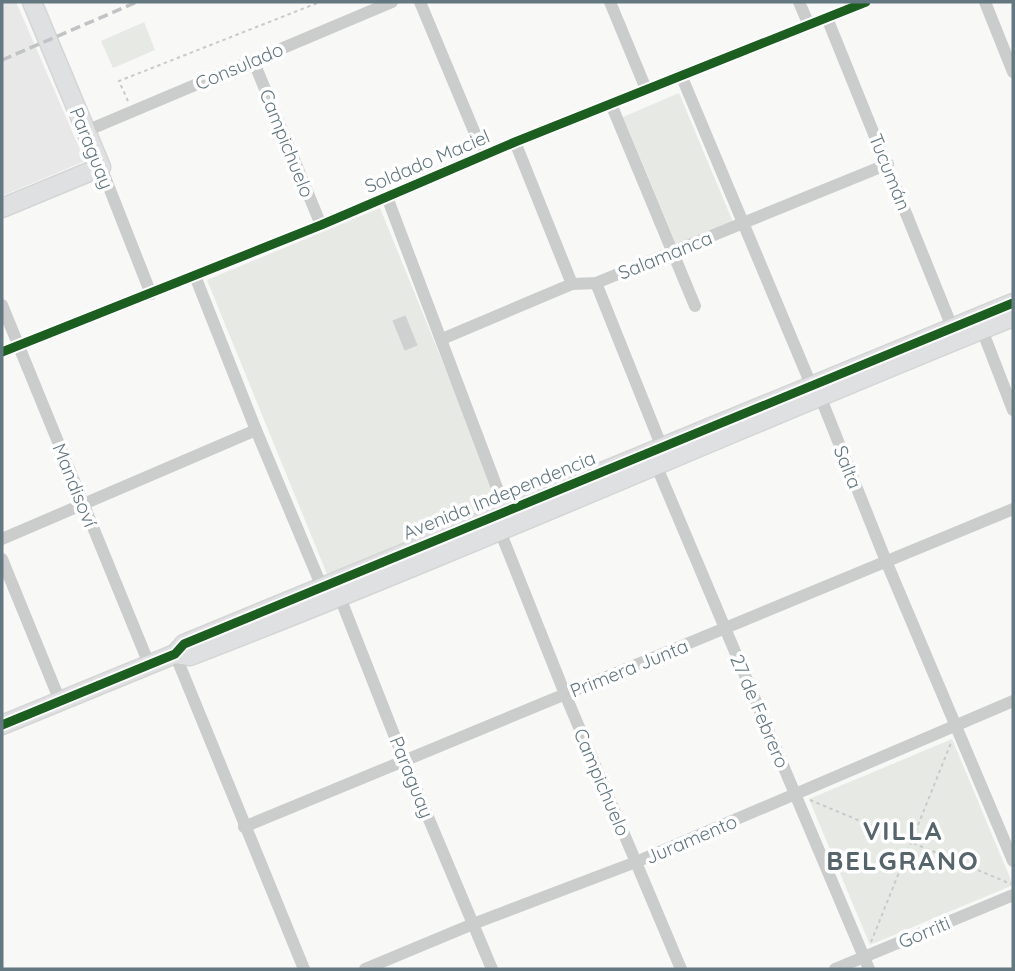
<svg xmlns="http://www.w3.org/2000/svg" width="1015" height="971" font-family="Quicksand,sans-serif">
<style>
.built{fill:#e7e8e7}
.green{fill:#e7eae4}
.building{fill:#cfd1d1;stroke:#e8e8e6;stroke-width:2}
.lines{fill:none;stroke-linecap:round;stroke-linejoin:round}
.secondary-casing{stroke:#d4d5d5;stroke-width:21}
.path{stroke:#c9cacb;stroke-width:2;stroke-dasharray:3.5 3.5;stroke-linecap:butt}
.street{stroke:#cbcdcd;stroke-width:12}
.secondary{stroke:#dfe0e1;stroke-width:18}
.rail{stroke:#c1c3c4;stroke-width:3.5;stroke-dasharray:10 5;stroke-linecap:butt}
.cycleway-casing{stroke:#fff;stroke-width:13}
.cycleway{stroke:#1b5e20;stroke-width:9}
.labels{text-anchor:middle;stroke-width:7;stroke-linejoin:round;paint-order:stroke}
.street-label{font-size:19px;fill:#647881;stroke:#fff}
.district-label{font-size:26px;font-weight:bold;letter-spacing:2px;fill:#56656c;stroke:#fff}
</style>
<rect width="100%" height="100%" fill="#f8f8f7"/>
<path class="built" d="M2 2H16L85 161 2 196Z"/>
<g class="green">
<path d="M144 22 155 50 113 68 101 41Z"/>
<path d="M679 93 733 222 677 246 623 117Z"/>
<path d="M380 208 502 508 329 579 207 280Z"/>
<path d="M952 739 1013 885 870 945 809 799Z"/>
</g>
<path class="building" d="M406 314 419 346 404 352 391 320Z"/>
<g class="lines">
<defs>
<g id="secondary">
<path d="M2 208 101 167 32 2"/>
<path d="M175 654 190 656C467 549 738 428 1013 317"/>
<path d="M2 725 175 654 184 644 1013 303"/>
</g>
</defs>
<use href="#secondary" class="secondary-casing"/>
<g class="path">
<path d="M128 101 119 81 320 2"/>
<path d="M810 800 1011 884"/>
<path d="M871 942 951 743"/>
</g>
<g class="street">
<path d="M420 2 484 155"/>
<path d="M610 2 646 89"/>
<path d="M799 2 809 25"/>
<path d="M985 2 1013 72"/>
<path d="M827 18 952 327"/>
<path d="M253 60 321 225"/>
<path d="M681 75 812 387 820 396 886 561 1013 861"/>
<path d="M611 104 695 306"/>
<path d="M86 131 392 2"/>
<path d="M515 142 572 284"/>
<path d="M101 167 151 294"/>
<path d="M387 197 508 517"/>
<path d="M195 276 256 430 324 592"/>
<path d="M596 283 665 455"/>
<path d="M2 305 149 664"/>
<path d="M979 322 1013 410"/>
<path d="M442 339 572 284 596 283 888 164"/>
<path d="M2 352 321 225 515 142 866 2"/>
<path d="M654 460 869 969"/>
<path d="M498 526 565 694 681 969"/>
<path d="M2 539 256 430"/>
<path d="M2 559 60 701"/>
<path d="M337 590 404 760 492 969"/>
<path d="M175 654 304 969"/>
<path d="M244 827 1013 509"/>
<path d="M365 969 473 924 636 862 1013 701"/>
<path d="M835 969 1013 895"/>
</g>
<use href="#secondary" class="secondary"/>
<path class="rail" d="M2 60 137 2"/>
<defs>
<g id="cycleway">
<path d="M2 352 321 225 515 142 866 2"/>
<path d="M2 725 175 654 184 644 1013 303"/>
</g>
</defs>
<use href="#cycleway" class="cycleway-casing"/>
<use href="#cycleway" class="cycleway"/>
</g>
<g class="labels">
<g class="street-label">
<text transform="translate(239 66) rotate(-23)" y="7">Consulado</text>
<text transform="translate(287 143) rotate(68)" y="7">Campichuelo</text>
<text transform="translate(92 148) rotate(68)" y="7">Paraguay</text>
<text transform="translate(427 161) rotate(-23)" y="7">Soldado Maciel</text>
<text transform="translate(890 172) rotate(68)" y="7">Tucumán</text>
<text transform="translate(665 255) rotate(-22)" y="7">Salamanca</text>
<text transform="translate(848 467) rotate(68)" y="7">Salta</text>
<text transform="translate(75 485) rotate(68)" y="7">Mandisoví</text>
<text transform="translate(499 495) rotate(-22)" y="7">Avenida Independencia</text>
<text transform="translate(629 668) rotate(-22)" y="7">Primera Junta</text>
<text transform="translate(760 711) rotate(67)" y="7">27 de Febrero</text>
<text transform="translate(412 777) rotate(68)" y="7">Paraguay</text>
<text transform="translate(602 782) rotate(67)" y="7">Campichuelo</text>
<text transform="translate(691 839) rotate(-23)" y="7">Juramento</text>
<text transform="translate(924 932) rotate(-23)" y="7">Gorriti</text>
</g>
<g class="district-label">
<text x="903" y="840">VILLA<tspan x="903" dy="30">BELGRANO</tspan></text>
</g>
</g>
<rect width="1015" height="971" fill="none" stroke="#647881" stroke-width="7"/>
</svg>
